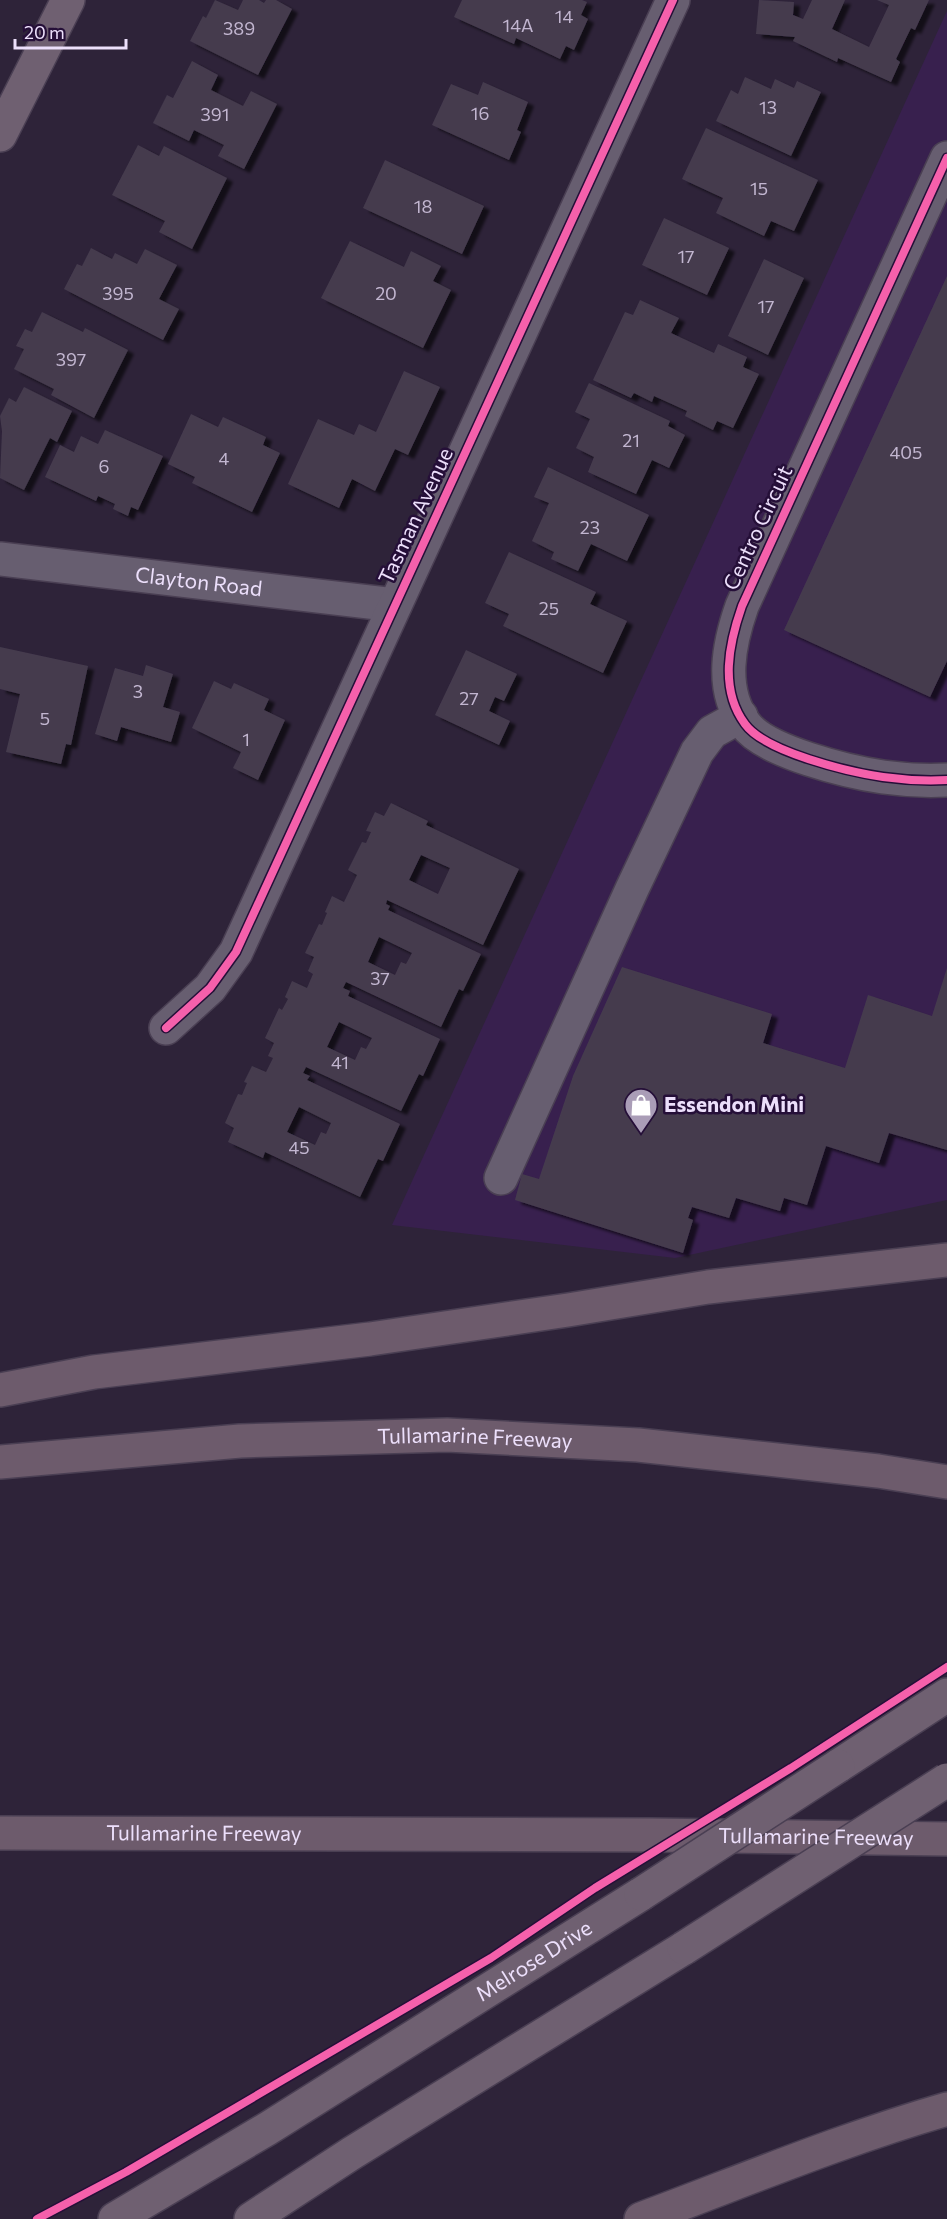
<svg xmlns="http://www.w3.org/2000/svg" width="947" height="2219" font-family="Commissioner,sans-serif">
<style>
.built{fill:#38204e}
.building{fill:#453b4e;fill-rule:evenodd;filter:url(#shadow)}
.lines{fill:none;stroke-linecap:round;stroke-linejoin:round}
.minor-casing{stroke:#4a3f53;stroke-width:36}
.major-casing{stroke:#4a3f53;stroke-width:36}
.highway-casing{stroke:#4a3f53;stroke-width:36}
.minor{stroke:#675e70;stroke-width:33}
.major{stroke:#6f6071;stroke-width:33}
.highway{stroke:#6d5b6c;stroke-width:33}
.major-bridge-casing{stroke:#4a3f53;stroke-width:36;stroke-linecap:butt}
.major-bridge{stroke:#6f6071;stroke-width:33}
.cycleway-casing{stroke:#250f38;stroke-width:11}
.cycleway{stroke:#f560ab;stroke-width:8}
.labels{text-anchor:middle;stroke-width:5;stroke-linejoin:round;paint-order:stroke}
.number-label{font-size:18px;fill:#c2b6d0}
.street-label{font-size:21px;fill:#ecdffb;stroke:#250f38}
.poi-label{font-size:21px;font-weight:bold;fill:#ecdffb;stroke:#250f38;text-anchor:start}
</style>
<defs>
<filter id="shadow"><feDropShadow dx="6" dy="4" stdDeviation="1.5" flood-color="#0009"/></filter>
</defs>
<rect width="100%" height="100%" fill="#2e2339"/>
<path class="built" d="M947 11V1200L675 1258 392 1225Z"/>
<g class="building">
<path d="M215 0 238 10 243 0H259L264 3 266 0H276L292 9 258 75 190 41 203 16 206 18Z"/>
<path d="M462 0H582L587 2 581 15 588 19 574 50 566 46 560 59 516 38 514 44 454 17Z"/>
<path d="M759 0 794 2 793 15 803 19 812 0H845L832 29 869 47 889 5 877 0H929L915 30 911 28 896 59 900 62 891 82 838 58 837 62 793 41 795 37 756 34Z"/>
<path d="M192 61 218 75 211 90 243 106 251 91 277 104 244 169 218 156 224 145 194 130 189 141 153 123 167 95 173 98Z"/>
<path d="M745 77 771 89 775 79 794 88 797 81 821 92 791 156 716 121 731 90 738 94Z"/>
<path d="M483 82 528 102 517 130 521 132 509 160 432 125 451 84 478 95Z"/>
<path d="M706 128 818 180 794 231 771 221 764 236 716 213 723 198 682 179Z"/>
<path d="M138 145 159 156 164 146 227 178 192 249 159 232 165 221 112 195Z"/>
<path d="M385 160 484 206 462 254 363 208Z"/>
<path d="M664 218 729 248 707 295 642 265Z"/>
<path d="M350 241 404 267 411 251 441 266 433 281 451 290 423 348 321 298Z"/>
<path d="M91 248 112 259 115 253 137 264 145 249 177 265 159 299 179 309 163 340 64 289 77 264 82 266Z"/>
<path d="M764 259 804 278 768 355 728 336Z"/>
<path d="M947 276V661L930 697 784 630Z"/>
<path d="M640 300 679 318 671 333 714 353 718 344 747 357 743 367 759 374 733 428 717 421 713 430 685 416 687 411 654 396 652 402 634 393 631 398 593 380 625 312 633 315Z"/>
<path d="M42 312 83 332 85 328 128 350 94 418 51 395 54 389 14 369 24 349 16 346 25 329 32 332Z"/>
<path d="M404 371 440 387 408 455 395 449 375 491 352 479 339 508 288 484 318 419 354 435 359 424 376 432Z"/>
<path d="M589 383 670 421 668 426 685 435 669 468 652 460 636 494 588 472 594 457 576 448 590 419 575 412Z"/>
<path d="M24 387 72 411 57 442 50 438 24 490 0 478 2 431 0 416 9 398 16 402Z"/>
<path d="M191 414 218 427 223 417 266 437 263 445 280 453 252 512 192 483 195 477 168 464Z"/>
<path d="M105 430 163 456 138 510 131 507 128 516 113 509 115 504 98 496 96 501 45 477 60 445 74 452 81 436 98 444Z"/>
<path d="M548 467 649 515 627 561 591 544 578 571 551 559 554 552 532 541 549 503 534 497Z"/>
<path d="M509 552 596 592 590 604 627 621 603 673 503 626 509 614 485 603Z"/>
<path d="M0 647 88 666 71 745 66 744 61 764 6 752 20 694 0 689Z"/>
<path d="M466 650 517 674 504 701 495 697 489 711 510 721 499 745 435 715Z"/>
<path d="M146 665 173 674 163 707 180 712 171 742 121 727 117 741 95 734 115 668 143 676Z"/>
<path d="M214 681 231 689 234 683 269 699 264 710 285 720 258 780 233 768 241 752 192 728Z"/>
<path d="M391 803 428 821 426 825 519 869 483 945 387 900 386 904 390 906 388 910 481 954 463 991 459 989 441 1027 346 982 343 988 350 991 348 996 440 1039 423 1076 419 1074 401 1111 306 1067 303 1073 310 1076 307 1080 400 1124 383 1161 378 1159 360 1197 265 1152 263 1158 228 1142 234 1128 225 1123 238 1094 242 1095 247 1083 244 1082 252 1066 266 1072 273 1058 268 1056 274 1043 265 1038 279 1008 282 1010 288 999 285 997 292 981 307 988 313 974 308 971 314 957 305 953 319 924 322 925 327 913 325 912 332 896 344 902 357 875 348 870 362 842 366 843 371 832 366 831 375 812 384 816ZM421 855 450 868 438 894 409 880ZM379 937 412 953 406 964 401 962 395 975 368 962ZM339 1022 372 1038 366 1049 361 1047 355 1060 327 1047ZM299 1107 331 1123 326 1134 321 1132 315 1145 287 1132Z"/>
<path d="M622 967 772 1014 763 1043 845 1068 868 995 932 1016 947 968V1150L889 1133 879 1163 826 1146 807 1205 784 1198 780 1211 736 1198 729 1218 692 1207 688 1218 693 1220 683 1253 515 1200 522 1174 539 1179 573 1076Z"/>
</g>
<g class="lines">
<defs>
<g id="minor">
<path d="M947 158 742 606C729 643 719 689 745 724 765 752 849 772 883 777 904 780 926 781 947 780"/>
<path id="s1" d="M0 559 395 605"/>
<path d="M166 1028 210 988 236 952 673 0"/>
<path d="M501 1178 632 889 697 752 712 732 741 716"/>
</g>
<g id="major">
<path d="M0 135 68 0"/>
<path d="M838 1766 947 1695"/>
<path id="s2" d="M115 2219 267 2129 641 1894"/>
<path d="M251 2219 352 2153 684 1948"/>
</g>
<g id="highway">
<path d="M0 1390 94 1372 370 1339 568 1310 708 1287 947 1260"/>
<path id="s3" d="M0 1462 240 1441 447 1435 638 1445 878 1471 947 1482"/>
<path id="s4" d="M0 1833 650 1835 947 1839"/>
<path d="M641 2219C743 2181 843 2139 947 2109"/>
</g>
</defs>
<use href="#minor" class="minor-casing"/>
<use href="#major" class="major-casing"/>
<use href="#highway" class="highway-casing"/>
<use href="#minor" class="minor"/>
<use href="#major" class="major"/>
<use href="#highway" class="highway"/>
<defs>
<g id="major-bridge">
<path d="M641 1894 838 1766"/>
<path d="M684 1948 947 1780"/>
</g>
</defs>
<use href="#major-bridge" class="major-bridge-casing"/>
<use href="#major-bridge" class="major-bridge"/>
<defs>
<g id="cycleway">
<path d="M947 158 742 606C729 643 719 689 745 724 765 752 849 772 883 777 904 780 926 781 947 780"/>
<path d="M166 1028 210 988 236 952 673 0"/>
<path d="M37 2219 126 2172 491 1958 595 1888 791 1768 947 1667"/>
</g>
</defs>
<use href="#cycleway" class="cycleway-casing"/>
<use href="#cycleway" class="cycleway"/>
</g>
<defs>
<symbol id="shop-pin" viewBox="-11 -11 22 30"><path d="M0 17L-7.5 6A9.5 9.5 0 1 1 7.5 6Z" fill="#aa9db7" stroke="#250f38"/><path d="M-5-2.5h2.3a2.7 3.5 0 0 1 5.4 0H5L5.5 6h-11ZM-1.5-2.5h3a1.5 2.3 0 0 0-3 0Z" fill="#fff"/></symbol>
</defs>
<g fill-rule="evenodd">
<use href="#shop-pin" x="622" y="1086" width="38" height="52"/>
</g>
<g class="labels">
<g class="number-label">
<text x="564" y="23">14</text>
<text x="518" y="32">14A</text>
<text x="239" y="35">389</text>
<text x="768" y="114">13</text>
<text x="480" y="120">16</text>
<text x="215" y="121">391</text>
<text x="759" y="195">15</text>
<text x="423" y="213">18</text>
<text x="686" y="263">17</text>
<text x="118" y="300">395</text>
<text x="386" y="300">20</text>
<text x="766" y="313">17</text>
<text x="71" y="366">397</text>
<text x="631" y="447">21</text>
<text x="906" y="459">405</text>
<text x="224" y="465">4</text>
<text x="104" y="473">6</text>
<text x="590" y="534">23</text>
<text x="549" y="615">25</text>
<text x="138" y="698">3</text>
<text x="469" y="705">27</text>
<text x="45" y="725">5</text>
<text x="246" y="746">1</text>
<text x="380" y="985">37</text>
<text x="340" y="1069">41</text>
<text x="299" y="1154">45</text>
</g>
<g class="street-label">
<text transform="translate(416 516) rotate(-65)" y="7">Tasman Avenue</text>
<text transform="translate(758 528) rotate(-65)" y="7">Centro Circuit</text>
<text dy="7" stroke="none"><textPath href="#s1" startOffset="200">Clayton Road</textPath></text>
<text dy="7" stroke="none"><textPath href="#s3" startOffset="476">Tullamarine Freeway</textPath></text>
<text dy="7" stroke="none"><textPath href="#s4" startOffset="204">Tullamarine Freeway</textPath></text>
<text dy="7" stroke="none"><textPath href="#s4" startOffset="816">Tullamarine Freeway</textPath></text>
<text dy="7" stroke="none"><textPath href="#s2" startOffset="492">Melrose Drive</textPath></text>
</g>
<g class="poi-label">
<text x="664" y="1112">Essendon Mini</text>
</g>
</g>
<path d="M15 39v9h111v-9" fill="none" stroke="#ecdffb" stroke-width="3"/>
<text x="24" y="39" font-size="18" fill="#ecdffb" stroke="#250f38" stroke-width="4.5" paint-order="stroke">20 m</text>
</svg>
